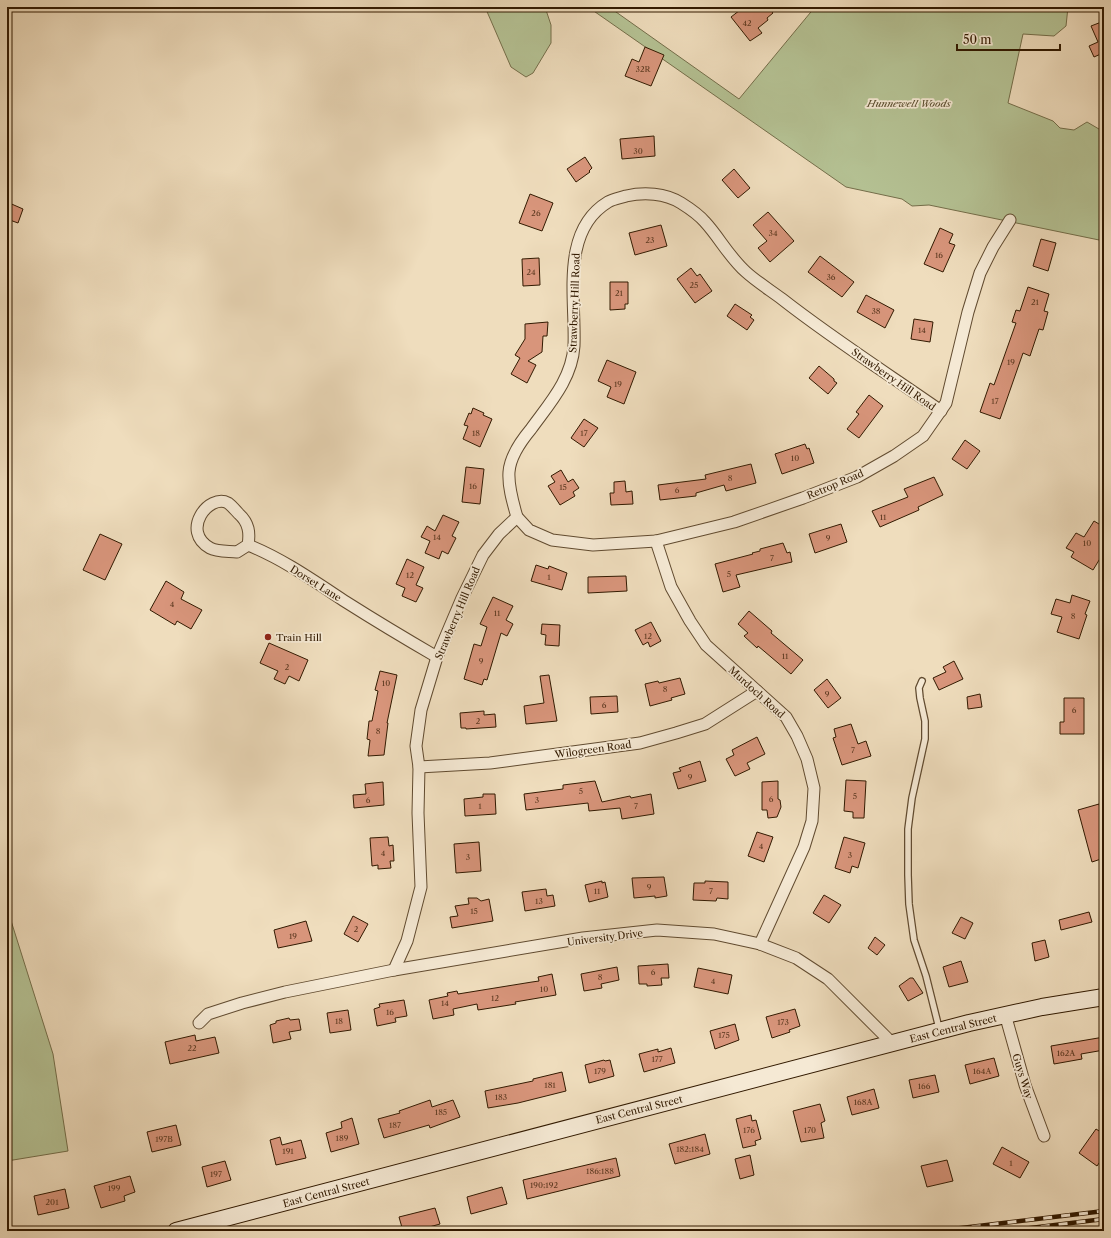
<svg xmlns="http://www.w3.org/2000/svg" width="1111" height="1238" font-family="'Libre Caslon Text',serif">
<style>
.green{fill:#b5c294;stroke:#746e4a}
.building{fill:#d8957b;stroke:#321a01}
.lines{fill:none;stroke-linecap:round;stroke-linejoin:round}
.lane-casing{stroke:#614b30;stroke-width:8}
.street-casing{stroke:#614b30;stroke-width:13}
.secondary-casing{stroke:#321a01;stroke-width:18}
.lane{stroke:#f5e9d4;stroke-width:5.5}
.street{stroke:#f5e9d4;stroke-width:11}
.secondary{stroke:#f5e9d4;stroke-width:16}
.rail-casing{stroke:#321a01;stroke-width:4.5}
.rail{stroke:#f5e9d4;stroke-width:3;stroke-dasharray:9;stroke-linecap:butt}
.poi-dot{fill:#8f2418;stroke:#f5e9d4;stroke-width:1.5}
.labels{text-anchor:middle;stroke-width:3.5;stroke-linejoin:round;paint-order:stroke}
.number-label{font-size:8px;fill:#5c3920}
.park-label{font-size:10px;font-style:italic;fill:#594c2d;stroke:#f5e9d4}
.street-label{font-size:10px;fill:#321a01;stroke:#f5e9d4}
.poi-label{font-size:10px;fill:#321a01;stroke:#f5e9d4;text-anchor:start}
</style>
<rect width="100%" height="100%" fill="#efddbd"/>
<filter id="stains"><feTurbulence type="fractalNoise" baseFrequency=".005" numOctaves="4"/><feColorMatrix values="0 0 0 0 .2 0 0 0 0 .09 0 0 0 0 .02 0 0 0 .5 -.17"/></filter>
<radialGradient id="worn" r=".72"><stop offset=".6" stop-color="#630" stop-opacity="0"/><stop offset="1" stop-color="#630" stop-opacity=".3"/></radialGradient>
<g class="green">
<path d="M485 7H545L551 25V43L533 73 526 77 511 67Z"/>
<path d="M588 7H609L739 99 815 7H1068L1066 26 1054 36 1023 34 1008 103 1053 121 1060 128 1074 130 1087 122 1104 132V241L929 205 912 206 902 199 846 187Z"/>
<path d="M7 908 53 1054 68 1151 7 1161Z"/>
</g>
<g class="building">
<path d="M744 7H768L773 13 767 18 768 20 758 28 762 33 750 41 731 17Z"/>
<path d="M1104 21V54L1103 53 1094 57 1089 46 1098 42 1091 26Z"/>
<path d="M645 47 664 55 651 86 625 76 632 59 639 62Z"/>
<path d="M654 136 655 156 622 159 620 139Z"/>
<path d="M585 157 592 168 589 171 590 172 576 182 567 169Z"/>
<path d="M734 169 750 188 738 198 722 180Z"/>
<path d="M530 194 553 203 542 231 519 223Z"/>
<path d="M7 202 23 209 18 223 7 219Z"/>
<path d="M768 212 794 241 770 262 758 248 767 241 753 225Z"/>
<path d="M661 225 667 246 635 255 629 233Z"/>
<path d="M940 228 953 234 949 243 955 245 943 272 924 264Z"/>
<path d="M1041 239 1056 243 1048 271 1033 266Z"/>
<path d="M820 256 854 282 842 297 808 272Z"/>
<path d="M539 258 540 285 523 286 522 259Z"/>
<path d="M691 268 697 276 700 274 712 291 695 303 677 279Z"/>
<path d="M610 282H628V304H625V309L610 310Z"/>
<path d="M1028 287 1049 294 1044 311 1048 312 1043 330 1039 329 1030 356 1023 353 1000 419 980 412 990 383 994 385 1016 323 1012 322 1016 310 1020 311Z"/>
<path d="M866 295 894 310 885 328 857 312Z"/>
<path d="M735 304 752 315 750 317 754 320 747 330 727 316Z"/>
<path d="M914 319 933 322 930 342 911 339Z"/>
<path d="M548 322 547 336H543L542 352 528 361 536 365 527 383 511 374 520 358 515 355 525 339V324Z"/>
<path d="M607 360 636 372 624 404 607 397 611 387 598 381Z"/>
<path d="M819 366 834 379V381L837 383 828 394 809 378Z"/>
<path d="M869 395 883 406 859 438 847 429 859 414 856 412Z"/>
<path d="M473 408 484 413 483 415 492 419 480 447 463 439 468 426 464 425 469 413 471 414Z"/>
<path d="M584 419 598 428 584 447 571 438Z"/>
<path d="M965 440 980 451 967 469 952 459Z"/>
<path d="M805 444 807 449 809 448 814 463 782 474 775 454Z"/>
<path d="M751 464 756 483 726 491 724 485 696 493V496L660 500 658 485 706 479 705 475Z"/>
<path d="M466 467 484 469 480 504 462 502Z"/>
<path d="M561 470 568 482 573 479 579 488 573 492 575 496 560 505 548 486 555 482 551 476Z"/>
<path d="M934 477 943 495 918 507 919 510 880 527 872 511 908 497 904 489Z"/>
<path d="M625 481 626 492 632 491 633 504 611 505 610 493H614V482Z"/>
<path d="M443 515 459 522 452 536 456 538 448 554 442 551 439 559 425 553 430 541 421 537 427 526 435 531Z"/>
<path d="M1094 521 1104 527V552L1093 570 1071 557 1074 552 1066 548 1076 533 1084 537Z"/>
<path d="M841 524 847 542 815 553 809 534Z"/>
<path d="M100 534 122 544 105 580 83 570Z"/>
<path d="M783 543 787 553 790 552 792 562 736 575 740 587 723 592 715 564 753 554 752 553 760 551V549Z"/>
<path d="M407 559 424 567 416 585 423 588 416 602 402 596 405 588 396 584Z"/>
<path d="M536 565 548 569 549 566 567 573 562 590 531 581Z"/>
<path d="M626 576 627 591 588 593V577Z"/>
<path d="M166 581 184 592 181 599 202 610 191 629 177 621 175 625 150 610Z"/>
<path d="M1072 595 1090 601 1085 614 1087 615 1079 639 1057 632 1062 617 1051 614 1056 599 1070 603Z"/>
<path d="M493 597 513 606 506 620 513 624 507 636 501 633 487 680 484 679 482 685 464 679 474 644 481 646 487 627 480 624Z"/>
<path d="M749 611 772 631 771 633 803 660 791 674 758 646 757 648 744 636 748 633 738 624Z"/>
<path d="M651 622 661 641 650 647 648 642 643 645 635 630Z"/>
<path d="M542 624 560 625 559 646 545 645 546 635 541 634Z"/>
<path d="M269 643 308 660 299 681 289 676 285 684 274 679 278 671 260 663Z"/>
<path d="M954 661 963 679 939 690 933 678 946 672 943 667Z"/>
<path d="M380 671 397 675 387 723H388L384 755 368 756 370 740 367 739 369 721H372L378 691 375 690Z"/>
<path d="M549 675 557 721 526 724 524 706 544 703 540 676Z"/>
<path d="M680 678 685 694 671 698 672 700 650 706 645 684 658 681 659 683Z"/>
<path d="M827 679 841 698 828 708 814 690Z"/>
<path d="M980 694 982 707 968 709 967 697Z"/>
<path d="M617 696 618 712 591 714 590 697Z"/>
<path d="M1064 698H1084V734H1060V722H1064Z"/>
<path d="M484 711V715L495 714 496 727 466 729V728H461L460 713Z"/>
<path d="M851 724 858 744 866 741 871 756 842 765 833 738 836 737 834 729Z"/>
<path d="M757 737 765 754 747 763 750 769 735 776 726 759 734 755 732 750Z"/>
<path d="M700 761 706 781 678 789 673 773 681 771 679 768Z"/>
<path d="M846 780 866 781 864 818H853V812L844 811Z"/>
<path d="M595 781 602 802 630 796 631 798 651 794 654 814 622 819 620 808 589 811 588 803 526 810 524 794 563 789V785Z"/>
<path d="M778 781V799L780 800 781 807 777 817 768 818 767 810H762V782Z"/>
<path d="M383 782 384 805 354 808 353 795 366 794 365 784Z"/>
<path d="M483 794H495L496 814 465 816 464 799 483 797Z"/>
<path d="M1099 804 1104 823V858L1092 862 1078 810Z"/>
<path d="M757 832 773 837 764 862 748 856Z"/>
<path d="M388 837 389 846 393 845 394 861H390L391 868 378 869V865L372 866 370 838Z"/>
<path d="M844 837 865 843 858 868 852 866 850 873 835 868Z"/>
<path d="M479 842 481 871 456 873 454 844Z"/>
<path d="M664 877 667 896 655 898V896L634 898 632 878Z"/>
<path d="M602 881V883L605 882 608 897 589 902 585 885Z"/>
<path d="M705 881 728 882V899L717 898 716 901 693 900 694 883H705Z"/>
<path d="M546 889 547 896 553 895 555 906 525 911 522 892Z"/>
<path d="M824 895 841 905 829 923 813 913Z"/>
<path d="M468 898H477L481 901 489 899 493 921 452 928 450 917 458 916 455 906 469 904Z"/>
<path d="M1089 912 1092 922 1061 930 1059 920Z"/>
<path d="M353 916 368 924 358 942 344 934Z"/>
<path d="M961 917 973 923 965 939 952 933Z"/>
<path d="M306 921 312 941 278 948 274 930Z"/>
<path d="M875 937 885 945 877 955 868 948Z"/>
<path d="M1045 940 1049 957 1035 961 1032 943Z"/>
<path d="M961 961 968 982 949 987 943 967Z"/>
<path d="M668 964 669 978H661L662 985 647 986V984H639L638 966Z"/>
<path d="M617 967 619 980 601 984 602 988 584 991 581 974Z"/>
<path d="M698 968 732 975 728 994 694 987Z"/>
<path d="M552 974 556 995 515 1002 516 1004 478 1010 477 1004 453 1009 454 1015 433 1019 429 1000 448 996 447 993 457 991 458 994 532 982 539 981 538 977Z"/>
<path d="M910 978H913L923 993 908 1001 899 986Z"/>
<path d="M404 1000 407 1016 395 1018 396 1022 377 1026 374 1009 380 1007 379 1004Z"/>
<path d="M795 1009 800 1026 789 1030 790 1032 772 1038 766 1017Z"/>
<path d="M348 1010 351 1030 330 1033 327 1013Z"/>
<path d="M289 1018 290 1020 299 1019 301 1030 289 1032 291 1039 273 1043 270 1025 276 1023V1021Z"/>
<path d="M735 1024 739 1040 715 1049 710 1031Z"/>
<path d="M195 1035 196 1041 215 1037 219 1053 170 1064 165 1042Z"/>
<path d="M1104 1037V1050L1081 1054 1082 1059 1054 1064 1051 1046Z"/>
<path d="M671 1048 675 1063 644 1072 639 1054 658 1049V1052Z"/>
<path d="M994 1058 999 1076 970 1084 965 1065Z"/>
<path d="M604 1060 605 1061 610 1060 614 1076 589 1083 585 1065Z"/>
<path d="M562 1072 566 1091 518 1103 488 1108 485 1091 533 1081V1079Z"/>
<path d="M935 1075 939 1092 913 1098 909 1080Z"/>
<path d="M874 1089 879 1108 852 1115 847 1097Z"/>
<path d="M430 1100 432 1107 453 1100 460 1117 430 1128 429 1125 384 1138 378 1119 400 1113 399 1111Z"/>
<path d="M820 1104 825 1121 821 1123 824 1138 801 1142 793 1111Z"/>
<path d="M751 1115 752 1121 756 1120 761 1139 755 1141 756 1145 743 1148 736 1119Z"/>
<path d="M352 1118 359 1144 331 1152 326 1133 342 1128 341 1122Z"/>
<path d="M176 1125 181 1145 152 1152 147 1132Z"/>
<path d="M1096 1129 1104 1134V1156L1097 1166 1079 1153Z"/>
<path d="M705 1134 710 1154 675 1164 669 1144Z"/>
<path d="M280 1137 282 1145 301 1140 306 1158 276 1165 270 1140Z"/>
<path d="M1002 1147 1029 1162 1020 1178 993 1164Z"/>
<path d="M750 1155 754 1175 740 1179 735 1159Z"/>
<path d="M616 1158 620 1176 527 1199 523 1180Z"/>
<path d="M947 1160 953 1181 927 1187 921 1166Z"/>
<path d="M225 1161 231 1180 207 1187 202 1167Z"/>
<path d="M130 1176 135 1192 124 1196 125 1201 101 1208 94 1186Z"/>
<path d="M502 1187 507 1204 471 1214 467 1197Z"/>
<path d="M65 1189 69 1208 38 1215 34 1196Z"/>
<path d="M435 1208 440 1224 415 1231H403L399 1217Z"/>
</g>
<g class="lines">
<defs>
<path id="lane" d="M922 681 919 688 920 698 925 721V739L912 798 908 829V875L909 904 914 940 926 976 939 1028"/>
<g id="street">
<path d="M517 517 529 530 552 540 593 545 656 541 734 522 803 498 857 477 894 456 923 436 946 403 968 312 980 273 993 247 1010 220"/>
<path d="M656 541 671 587 690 621 706 645 786 717 797 736 807 759 814 788 812 821 804 847 760 944"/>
<path d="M248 545C250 533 249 523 239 514 236 511 232 506 228 503 209 493 180 531 210 548 217 552 229 551 237 552L248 545C283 559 314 581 346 602 376 621 406 639 437 657"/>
<path d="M419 767 490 763 640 743 676 733 705 724 757 691"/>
<path d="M394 970 407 941 421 887 418 813 419 767 416 746 421 710 437 657 462 598 483 555 499 534 517 517C513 503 508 487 509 472 510 456 521 441 531 429 549 404 572 379 574 346 576 299 560 231 608 202 613 199 620 198 626 196 644 192 665 193 681 203 689 208 699 215 705 222 719 237 729 257 746 272 757 282 770 290 782 299 833 339 888 374 941 411"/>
<path d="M1005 1014 1025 1085 1044 1136"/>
<path d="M199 1023 208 1014 242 1003 285 992 394 970 583 938 657 930 714 934 760 944 796 958 828 979 892 1043"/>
</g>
<path id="secondary" d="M176 1231 969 1023 1042 1007 1104 997"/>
</defs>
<use href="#lane" class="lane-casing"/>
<use href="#street" class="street-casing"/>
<use href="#secondary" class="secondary-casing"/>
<use href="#lane" class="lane"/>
<use href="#street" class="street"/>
<use href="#secondary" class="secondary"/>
<defs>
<g id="rail">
<path d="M936 1231 1104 1211"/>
<path d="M1005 1231 1104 1219"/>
</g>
</defs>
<use href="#rail" class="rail-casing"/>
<use href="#rail" class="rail"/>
</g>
<circle class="poi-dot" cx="268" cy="637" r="4"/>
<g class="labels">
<g class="number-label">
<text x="747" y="26">42</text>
<text x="643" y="72">32R</text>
<text x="638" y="154">30</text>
<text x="536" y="216">26</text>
<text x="773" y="236">34</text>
<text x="650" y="243">23</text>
<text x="939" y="258">16</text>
<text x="531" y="275">24</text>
<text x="831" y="280">36</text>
<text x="694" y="288">25</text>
<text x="619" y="296">21</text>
<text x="1035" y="305">21</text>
<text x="876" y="314">38</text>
<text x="922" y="333">14</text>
<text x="1011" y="365">19</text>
<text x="618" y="387">19</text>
<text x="995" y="404">17</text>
<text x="476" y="436">18</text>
<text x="584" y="436">17</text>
<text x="795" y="461">10</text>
<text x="730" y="481">8</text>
<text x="473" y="489">16</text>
<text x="563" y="490">15</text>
<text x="677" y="493">6</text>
<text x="883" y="520">11</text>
<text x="437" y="540">14</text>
<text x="828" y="541">9</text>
<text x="1087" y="546">10</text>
<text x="772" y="561">7</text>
<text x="729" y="577">5</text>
<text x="410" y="578">12</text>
<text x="549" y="580">1</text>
<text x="172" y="607">4</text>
<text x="497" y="616">11</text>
<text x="1073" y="619">8</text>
<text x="648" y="639">12</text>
<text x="785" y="659">11</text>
<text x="481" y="664">9</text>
<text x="287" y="670">2</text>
<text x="386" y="686">10</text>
<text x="665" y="692">8</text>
<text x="827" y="697">9</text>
<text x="604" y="708">6</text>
<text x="1074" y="713">6</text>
<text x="478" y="724">2</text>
<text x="378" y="734">8</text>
<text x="853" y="753">7</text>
<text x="690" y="780">9</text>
<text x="581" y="794">5</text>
<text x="855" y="799">5</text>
<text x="771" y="802">6</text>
<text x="368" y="803">6</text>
<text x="537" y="803">3</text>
<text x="480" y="809">1</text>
<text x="636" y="809">7</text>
<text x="761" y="849">4</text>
<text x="383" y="856">4</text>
<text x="850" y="858">3</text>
<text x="468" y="860">3</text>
<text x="649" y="890">9</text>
<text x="597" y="894">11</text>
<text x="711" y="894">7</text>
<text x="539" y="904">13</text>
<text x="474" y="914">15</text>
<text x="356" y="932">2</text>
<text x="293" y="939">19</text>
<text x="653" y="975">6</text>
<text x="600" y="980">8</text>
<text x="713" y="984">4</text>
<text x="544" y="992">10</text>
<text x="495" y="1001">12</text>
<text x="445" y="1006">14</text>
<text x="390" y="1015">16</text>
<text x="339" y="1024">18</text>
<text x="783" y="1025">173</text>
<text x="724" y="1038">175</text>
<text x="192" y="1051">22</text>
<text x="1066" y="1056">162A</text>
<text x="657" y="1062">177</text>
<text x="600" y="1074">179</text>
<text x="982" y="1074">164A</text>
<text x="550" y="1088">181</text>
<text x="924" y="1089">166</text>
<text x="501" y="1100">183</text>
<text x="863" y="1105">168A</text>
<text x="441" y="1115">185</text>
<text x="395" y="1128">187</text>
<text x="749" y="1133">176</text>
<text x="810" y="1133">170</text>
<text x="342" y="1141">189</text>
<text x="164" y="1142">197B</text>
<text x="690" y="1152">182;184</text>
<text x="288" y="1154">191</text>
<text x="1011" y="1166">1</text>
<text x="600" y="1174">186;188</text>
<text x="216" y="1177">197</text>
<text x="544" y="1188">190;192</text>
<text x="114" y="1191">199</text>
<text x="52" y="1205">201</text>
</g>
<g class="park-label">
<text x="909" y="107">Hunnewell Woods</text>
</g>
<g class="street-label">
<text transform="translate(574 303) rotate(-88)" y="4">Strawberry Hill Road</text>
<text transform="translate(894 379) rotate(35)" y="4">Strawberry Hill Road</text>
<text transform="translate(835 484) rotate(-23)" y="4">Retrop Road</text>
<text transform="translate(316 583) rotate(32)" y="4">Dorset Lane</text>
<text transform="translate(457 613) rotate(-67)" y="4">Strawberry Hill Road</text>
<text transform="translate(757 692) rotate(42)" y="4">Murdoch Road</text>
<text transform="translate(593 749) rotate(-8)" y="4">Wilogreen Road</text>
<text transform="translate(605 937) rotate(-7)" y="4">University Drive</text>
<text transform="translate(953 1028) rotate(-14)" y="4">East Central Street</text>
<text transform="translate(1023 1076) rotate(73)" y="4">Guys Way</text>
<text transform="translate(639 1109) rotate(-14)" y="4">East Central Street</text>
<text transform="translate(326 1192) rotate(-15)" y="4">East Central Street</text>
</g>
<g class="poi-label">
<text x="276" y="641">Train Hill</text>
</g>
</g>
<rect width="1111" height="1238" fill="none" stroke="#efddbd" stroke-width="24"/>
<rect x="8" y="8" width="1095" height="1222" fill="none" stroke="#321a01" stroke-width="2"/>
<rect x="12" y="12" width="1087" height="1214" fill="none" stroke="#321a01"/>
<path d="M957 44v6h103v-6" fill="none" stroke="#321a01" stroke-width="2"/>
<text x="963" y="44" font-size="12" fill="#321a01" stroke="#f5e9d4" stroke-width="3" paint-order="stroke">50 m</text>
<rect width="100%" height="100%" filter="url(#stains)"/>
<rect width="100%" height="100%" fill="url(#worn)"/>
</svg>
